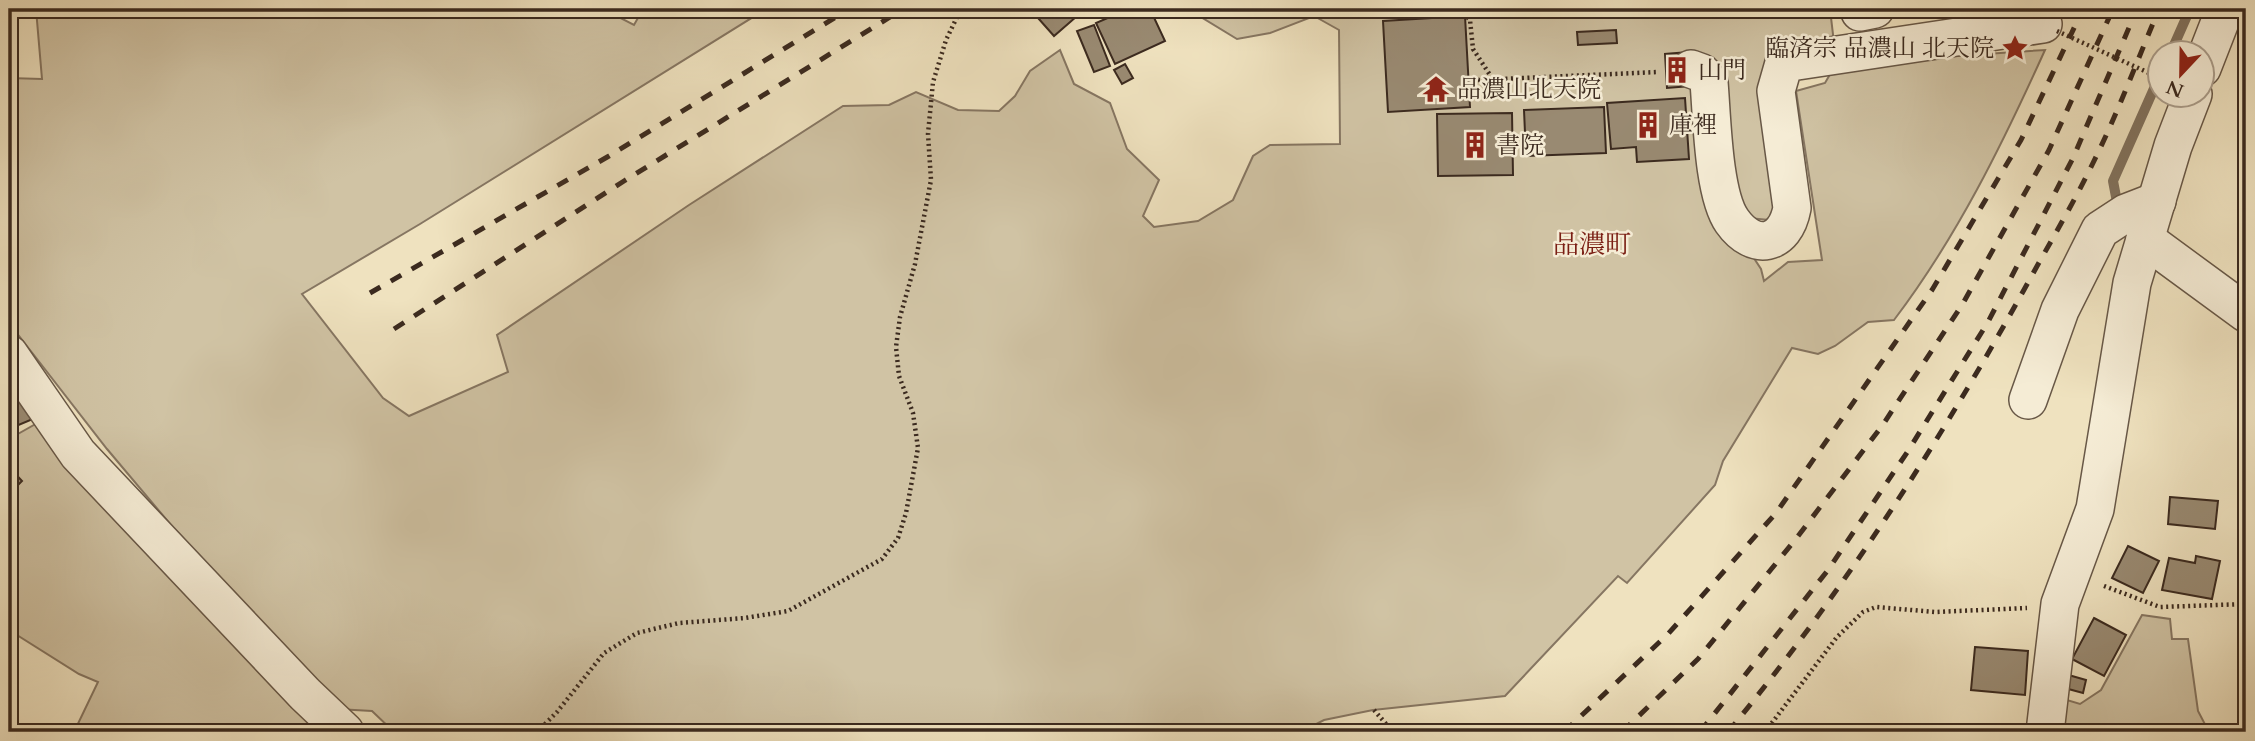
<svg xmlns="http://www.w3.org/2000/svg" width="2255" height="741" font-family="Cardo,'Noto Serif JP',serif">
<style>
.green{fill:#d0c3a4;stroke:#867662;stroke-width:2}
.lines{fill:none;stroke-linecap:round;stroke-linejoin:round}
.stream{stroke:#82735f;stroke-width:10}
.building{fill:#998a72;stroke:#3b2a1f;stroke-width:2}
.minor-casing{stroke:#685847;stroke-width:40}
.path{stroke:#3b2a1f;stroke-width:4.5;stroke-dasharray:2 3.5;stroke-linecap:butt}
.minor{stroke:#f5ecd5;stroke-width:37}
.rail{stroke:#3b2a1f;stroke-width:5;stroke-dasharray:12 12;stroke-linecap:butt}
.path-bridge{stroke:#3b2a1f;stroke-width:4.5;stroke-dasharray:2 3.5;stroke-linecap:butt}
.labels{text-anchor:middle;stroke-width:5;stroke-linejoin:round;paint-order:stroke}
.poi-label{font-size:24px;fill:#3b2a1f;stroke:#f5ecd5;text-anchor:start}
.neighbourhood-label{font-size:26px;fill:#7a1f14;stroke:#f5ecd5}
</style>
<rect width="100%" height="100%" fill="#efe2bf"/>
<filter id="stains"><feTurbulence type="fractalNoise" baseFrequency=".00286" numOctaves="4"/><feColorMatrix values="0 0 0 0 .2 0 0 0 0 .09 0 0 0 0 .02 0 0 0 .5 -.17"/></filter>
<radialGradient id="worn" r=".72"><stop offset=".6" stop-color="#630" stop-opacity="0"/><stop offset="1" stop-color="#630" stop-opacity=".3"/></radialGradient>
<g class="green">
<path d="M36 9H603L634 25 643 9 663 17 669 9H766L420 224 302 294 383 398 409 416 508 372 497 335 689 205 843 106 889 105 916 92 958 110 999 111 1015 96 1030 71 1060 50 1074 84 1110 103 1127 149 1159 180 1143 216 1154 227 1198 221 1233 200 1253 156 1270 145 1340 144 1339 30 1314 16 1270 33 1237 39 1201 17 1198 9H1830L1834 43 1785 93 1780 221 1739 217 1742 240 1761 269 1764 281 1788 262 1822 260 1796 91 1825 83 1836 64 2045 50C2002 145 1957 237 1894 320L1868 322 1835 346 1818 354 1792 348 1723 461 1715 485 1627 583 1618 576 1505 696 1373 710 1324 720 1301 732H394L372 711 337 709 171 525 107 449 9 323V78L42 79Z"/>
<path d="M41 421 338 732H74L98 682 79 674 9 630V439Z"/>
<path d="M2142 615 2170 619 2172 639H2188L2198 711 2209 732H2054L2057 697 2080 704 2101 690Z"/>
</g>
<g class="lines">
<g class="stream">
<path d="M2171 52 2190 9"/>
<path d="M2117 202 2113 181 2160 75"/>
</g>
</g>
<g class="building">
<path d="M1030 9H1083L1084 10 1054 36Z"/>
<path d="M1106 9H1150L1165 41 1115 64 1096 23 1110 17Z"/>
<path d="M1383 9H1428L1427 18 1383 15Z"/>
<path d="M1465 16 1470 107 1388 112 1383 21Z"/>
<path d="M1094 25 1110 66 1094 72 1077 31Z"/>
<path d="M1616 30 1617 43 1578 45 1577 32Z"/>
<path d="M1688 52 1690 86 1667 88 1665 54Z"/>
<path d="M1125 64 1133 78 1122 84 1114 70Z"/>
<path d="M1685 98 1689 159 1637 162 1636 147 1611 149 1607 103Z"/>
<path d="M1604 107 1606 153 1526 156 1524 110Z"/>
<path d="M1512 113 1513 175 1438 176 1437 114Z"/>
<path d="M25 382 40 416 9 429V389Z"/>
<path d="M9 467 22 481 9 494Z"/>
<path d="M2170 497 2218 501 2215 529 2168 524Z"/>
<path d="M2128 546 2159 561 2143 593 2112 578Z"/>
<path d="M2196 556 2220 561 2212 599 2162 590 2169 558 2195 563Z"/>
<path d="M2094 618 2126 635 2104 676 2072 659Z"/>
<path d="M1975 647 2028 651 2025 695 1971 690Z"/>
<path d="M2065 674 2086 680 2083 693 2061 687Z"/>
</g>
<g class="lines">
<defs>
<g id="minor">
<path d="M1860 12 1875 9"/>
<path d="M2202 68 2225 9"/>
<path d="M1691 69 1702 73 1709 82C1712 117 1713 194 1732 221 1754 252 1785 246 1792 208L1776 91 1784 63 2043 24"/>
<path d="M2145 239 2246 313"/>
<path d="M9 354 78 454 305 694 345 732"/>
<path d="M2028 400 2060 310 2100 230 2126 213 2157 201"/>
<path d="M2045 732 2060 604 2095 509 2132 283 2173 146 2193 94"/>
</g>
</defs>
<use href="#minor" class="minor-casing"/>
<g class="path">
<path d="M1460 9 1470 20 1473 49 1492 78"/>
<path d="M1478 80 1658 72"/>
<path d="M2104 586 2160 607 2246 604"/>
<path d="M1374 710 1393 732"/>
<path d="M537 732 557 712 604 653 637 633 679 623 745 618 788 611 882 559 898 538 906 513 918 448 913 413 899 376 896 347 900 317 915 264 931 180 928 134 933 82 946 40 958 15 966 9"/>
<path d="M1765 732 1837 637 1863 612 1876 607 1935 612 2027 608"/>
</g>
<use href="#minor" class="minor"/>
<g class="rail">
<path d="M370 293 609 156 849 9"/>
<path d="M394 329 624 181 903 9"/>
<path d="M1564 732 1668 634 1776 513 1932 290 2021 140 2083 9"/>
<path d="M1622 732 1698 659 1795 540 1882 426 1962 305 2049 150 2113 9"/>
<path d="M1700 732 1828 570 1908 451 1988 322 2073 158 2137 9"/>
<path d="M1728 732C1846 589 1947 431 2036 268 2055 234 2075 200 2092 165 2117 115 2137 61 2159 9"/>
</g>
<path class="path-bridge" d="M2057 31 2160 78"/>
</g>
<defs>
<symbol id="sight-bare" viewBox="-9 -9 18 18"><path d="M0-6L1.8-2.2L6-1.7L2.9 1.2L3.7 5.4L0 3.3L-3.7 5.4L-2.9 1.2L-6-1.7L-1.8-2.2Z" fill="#8f2418" stroke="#f5ecd5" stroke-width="2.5" paint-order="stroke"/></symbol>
<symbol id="building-bare" viewBox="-9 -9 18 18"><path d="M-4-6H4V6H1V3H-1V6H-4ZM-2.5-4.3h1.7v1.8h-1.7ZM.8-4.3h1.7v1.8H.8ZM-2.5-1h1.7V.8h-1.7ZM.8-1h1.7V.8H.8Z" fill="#8f2418" stroke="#f5ecd5" stroke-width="2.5" paint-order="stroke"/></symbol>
<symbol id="temple-bare" viewBox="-9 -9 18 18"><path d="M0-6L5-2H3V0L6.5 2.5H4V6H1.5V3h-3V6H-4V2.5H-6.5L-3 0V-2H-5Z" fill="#8f2418" stroke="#f5ecd5" stroke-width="2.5" paint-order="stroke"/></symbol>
</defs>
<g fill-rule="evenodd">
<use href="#sight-bare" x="1996" y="29" width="38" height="38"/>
<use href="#building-bare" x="1658" y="51" width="38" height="38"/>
<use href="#temple-bare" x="1417" y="70" width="38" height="38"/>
<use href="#building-bare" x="1629" y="106" width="38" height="38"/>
<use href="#building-bare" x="1456" y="126" width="38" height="38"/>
</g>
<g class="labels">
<g class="poi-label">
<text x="1994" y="56" text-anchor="end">臨済宗 品濃山 北天院</text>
<text x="1698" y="78">山門</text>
<text x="1457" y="97">品濃山北天院</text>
<text x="1669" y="133">庫裡</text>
<text x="1496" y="153">書院</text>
</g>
<g class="neighbourhood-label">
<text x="1592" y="253">品濃町</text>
</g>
</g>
<rect width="2255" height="741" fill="none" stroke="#efe2bf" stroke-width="35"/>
<rect x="10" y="10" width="2234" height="720" fill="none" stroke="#3b2a1f" stroke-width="3.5"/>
<rect x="18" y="18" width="2220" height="706" fill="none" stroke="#3b2a1f" stroke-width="2"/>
<g transform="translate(2181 74) rotate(202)"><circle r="33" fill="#f5ecd5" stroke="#ab9e8c" stroke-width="2"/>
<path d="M0-5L12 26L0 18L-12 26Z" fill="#8f2418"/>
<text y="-10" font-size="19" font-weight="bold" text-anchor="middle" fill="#3b2a1f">N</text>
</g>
<rect width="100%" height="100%" filter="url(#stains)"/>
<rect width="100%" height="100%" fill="url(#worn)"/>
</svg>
